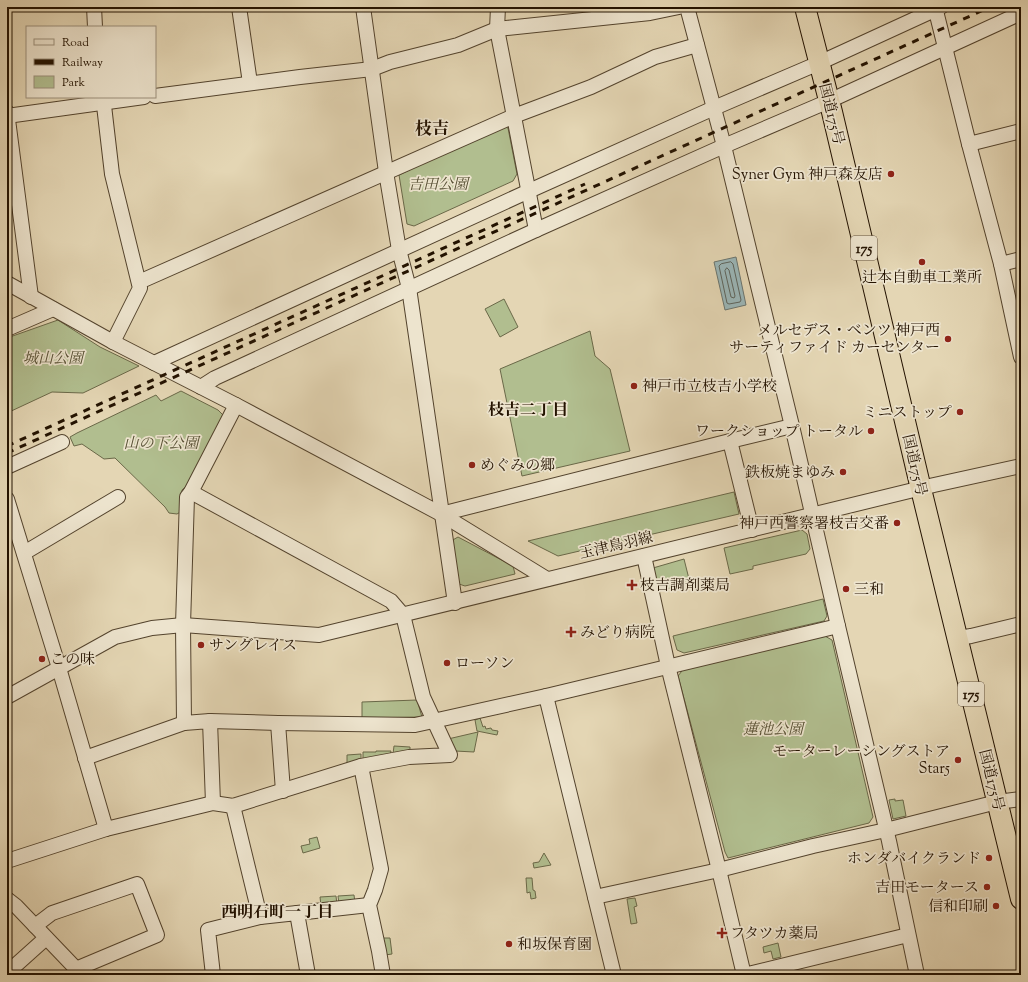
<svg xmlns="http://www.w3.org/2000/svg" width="1028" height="982" font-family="'Sorts Mill Goudy','Noto Serif JP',serif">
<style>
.green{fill:#b1be8f;stroke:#6a6848}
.water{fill:#9ab6b8;stroke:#6a746e}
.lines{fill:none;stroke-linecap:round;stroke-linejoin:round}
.shore{stroke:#5e645c;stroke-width:1}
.minor-casing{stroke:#53432d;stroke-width:16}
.highway-casing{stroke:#231200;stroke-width:22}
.minor{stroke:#ede4ce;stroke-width:14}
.highway{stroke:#e4d6b4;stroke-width:20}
.rail{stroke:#231200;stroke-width:3;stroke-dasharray:7 7;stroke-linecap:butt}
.poi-dot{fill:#8f2418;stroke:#ede4ce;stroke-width:1.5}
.labels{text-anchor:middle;stroke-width:3.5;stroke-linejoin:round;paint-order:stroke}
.shield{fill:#ede4ce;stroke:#60513e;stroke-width:1}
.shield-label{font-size:14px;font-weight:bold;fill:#231200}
.street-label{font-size:15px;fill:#231200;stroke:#ede4ce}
.poi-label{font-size:15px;fill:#231200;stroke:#ede4ce;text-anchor:end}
.park-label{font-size:15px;font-style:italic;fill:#554e32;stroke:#ede4ce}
.neighbourhood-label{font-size:16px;font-weight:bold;fill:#231200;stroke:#ede4ce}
.quarter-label{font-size:17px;font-weight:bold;fill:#231200;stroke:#ede4ce}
</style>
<rect width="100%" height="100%" fill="#e4d6b4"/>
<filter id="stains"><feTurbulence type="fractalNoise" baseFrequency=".005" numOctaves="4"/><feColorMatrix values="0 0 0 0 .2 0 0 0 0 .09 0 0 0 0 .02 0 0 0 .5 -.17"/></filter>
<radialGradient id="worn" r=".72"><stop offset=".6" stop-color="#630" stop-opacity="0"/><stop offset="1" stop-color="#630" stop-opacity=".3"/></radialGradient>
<g class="green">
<path d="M502 125 508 128 517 174 513 181 414 226 407 224 399 175Z"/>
<path d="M504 299 518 327 500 337 485 309Z"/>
<path d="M58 320 100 347 139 366 83 393 52 392 7 413V338Z"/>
<path d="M590 331 595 356 610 369 630 451 522 476 500 369Z"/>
<path d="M181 391 218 410 225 417 189 484 182 490V511L177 514 169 513 165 507 115 458 104 459 82 444 74 446 70 437 77 433 156 395 161 401Z"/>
<path d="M734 492 739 514 558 556 528 541Z"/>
<path d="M802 530 807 534 810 549 806 554 753 566V569L730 574 724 548Z"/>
<path d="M458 537 513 566 515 574 465 586 459 584 451 541Z"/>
<path d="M684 559 690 583 659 591 653 568Z"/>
<path d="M823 599 827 616 824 621 684 653 677 650 673 636Z"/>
<path d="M823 635 832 640 873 817 869 823 728 858 725 852 678 676 685 667Z"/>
<path d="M417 700 422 717 362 718V702Z"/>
<path d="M480 718 483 727 485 726 486 729 491 728 492 730 498 731 497 735 477 731 475 720Z"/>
<path d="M478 732 474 752 455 751 448 739Z"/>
<path d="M394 746 410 747V753L393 754Z"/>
<path d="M376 751H391L390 756 363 762V752H376Z"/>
<path d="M361 754V763L347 766V755Z"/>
<path d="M895 799V801L903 800 906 816 893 819 889 800Z"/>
<path d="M317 837 320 848 303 853 301 846 310 844 309 839Z"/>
<path d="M544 853 551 865 534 868 533 863 539 862Z"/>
<path d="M526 878H532L533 890 535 891 536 898 531 899 530 892 527 893Z"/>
<path d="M354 895 355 903 339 904 338 896Z"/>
<path d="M336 896 337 905 321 906 320 897Z"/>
<path d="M635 898 637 906 634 907 637 923 631 924 627 899Z"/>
<path d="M383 938H390L392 954 385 955Z"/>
<path d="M778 943 781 957 773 959 771 951 764 953 763 947Z"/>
</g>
<path class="water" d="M736 257 746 305 725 310 714 262Z"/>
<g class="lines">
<g class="shore">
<path d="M731 262 733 264 741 300 740 302 729 304 727 303 719 266 721 264Z"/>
<path d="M727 268 729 270 735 296 734 298 731 297 725 271Z"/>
</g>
<defs>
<g id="minor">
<path d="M94 7 95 27"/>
<path d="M239 7 250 83"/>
<path d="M363 7 386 172 399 250 409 288 455 603"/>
<path d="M498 7 497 29 536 230"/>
<path d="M687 7 724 146 792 426 838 626 889 841 917 975"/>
<path d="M935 7 969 144 1001 264 1021 357"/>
<path d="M155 96 300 77 372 69 390 62 458 45 497 29 650 13 679 7"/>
<path d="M103 97 112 174 140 288 113 342"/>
<path d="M7 112 31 297"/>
<path d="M7 116 144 97"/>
<path d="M969 144 1021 131"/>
<path d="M1001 264 1021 259"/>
<path d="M139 282 514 116 591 87 655 57 697 45"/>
<path d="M7 283 113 342 236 405 441 514 547 579"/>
<path d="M7 329 53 309"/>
<path d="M154 363 529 191 714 108 819 63 941 7"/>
<path d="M201 387 215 378 536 230 724 146 829 101 1021 13"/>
<path d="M730 441 752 530"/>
<path d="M7 467 62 442"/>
<path d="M7 499 59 668 106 829"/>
<path d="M441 514 730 441 792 426"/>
<path d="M24 553 118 497"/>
<path d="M644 556 668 666 719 870 744 975 908 935"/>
<path d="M958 638 971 636 1021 624"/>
<path d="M546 696 614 975"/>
<path d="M7 697 115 637 152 628 183 625 319 635 934 485 1021 466"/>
<path d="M210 721 278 723 415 725 546 696 838 626"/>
<path d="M278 723 283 791"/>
<path d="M85 758 184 723"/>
<path d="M361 766 381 869 375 890 369 905 379 951 383 975"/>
<path d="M213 803 210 721 184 723 183 625 187 497 191 492 236 405"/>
<path d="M233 806 260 917"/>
<path d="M7 861 106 829 213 803 233 806 361 766 409 757 450 755 423 697 403 615 391 601 191 492"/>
<path d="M595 897 719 870 813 846 886 830 997 802 1021 799"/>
<path d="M7 899 16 906 82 975"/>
<path d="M297 913 369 905"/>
<path d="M35 926 52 913 137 884 157 935 76 969"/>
<path d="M7 973 46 938"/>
<path d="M213 975 208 930 260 917 297 913 308 975"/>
</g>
<path id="highway" d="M805 7 832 112 921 489 1021 899"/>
</defs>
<use href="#minor" class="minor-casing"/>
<use href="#highway" class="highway-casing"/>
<use href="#minor" class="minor"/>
<use href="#highway" class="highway"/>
<g class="rail">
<path d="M7 446 585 184"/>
<path d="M7 453 990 7"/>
</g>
</g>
<g class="poi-dot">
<circle cx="891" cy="174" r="4"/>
<circle cx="922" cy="262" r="4"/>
<circle cx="948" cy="339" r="4"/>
<circle cx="634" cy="386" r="4"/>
<circle cx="960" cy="412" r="4"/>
<circle cx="871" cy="431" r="4"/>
<circle cx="472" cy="465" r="4"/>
<circle cx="843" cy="472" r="4"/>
<circle cx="897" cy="523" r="4"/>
<path d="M630 579h4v4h4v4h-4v4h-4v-4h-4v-4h4z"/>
<circle cx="846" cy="589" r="4"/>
<path d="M569 626h4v4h4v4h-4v4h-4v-4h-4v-4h4z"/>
<circle cx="201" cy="645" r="4"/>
<circle cx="42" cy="659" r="4"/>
<circle cx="447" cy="663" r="4"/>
<circle cx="958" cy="760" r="4"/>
<circle cx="989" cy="858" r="4"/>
<circle cx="987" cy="887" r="4"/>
<circle cx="996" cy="906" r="4"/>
<path d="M720 927h4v4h4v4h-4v4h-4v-4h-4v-4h4z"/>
<circle cx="509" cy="944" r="4"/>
</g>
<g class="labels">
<g class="shield">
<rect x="851" y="236" width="26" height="24" rx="3"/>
<rect x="958" y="682" width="26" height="24" rx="3"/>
</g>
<g class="shield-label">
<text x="864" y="253">175</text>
<text x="971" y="699">175</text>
</g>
<g class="street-label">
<text transform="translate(832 114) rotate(76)" y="5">国道175号</text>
<text transform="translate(915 465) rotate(77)" y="5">国道175号</text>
<text transform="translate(616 545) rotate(-13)" y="5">玉津鳥羽線</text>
<text transform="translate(992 780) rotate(76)" y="5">国道175号</text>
</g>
<g class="poi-label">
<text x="883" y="179">Syner Gym 神戸森友店</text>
<text x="922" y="282" text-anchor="middle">辻本自動車工業所</text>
<text x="940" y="335">メルセデス・ベンツ 神戸西<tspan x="940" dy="17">サーティファイド カーセンター</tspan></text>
<text x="642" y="391" text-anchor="start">神戸市立枝吉小学校</text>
<text x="952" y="417">ミニストップ</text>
<text x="863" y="436">ワークショップ トータル</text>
<text x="480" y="470" text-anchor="start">めぐみの郷</text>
<text x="835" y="477">鉄板焼まゆみ</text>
<text x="889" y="528">神戸西警察署枝吉交番</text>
<text x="640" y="590" text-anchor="start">枝吉調剤薬局</text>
<text x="854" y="594" text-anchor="start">三和</text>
<text x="580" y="637" text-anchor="start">みどり病院</text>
<text x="209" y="650" text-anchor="start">サングレイス</text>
<text x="50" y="664" text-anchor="start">この味</text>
<text x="455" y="668" text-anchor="start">ローソン</text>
<text x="950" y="756">モーターレーシングストア<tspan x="950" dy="17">Star5</tspan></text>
<text x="981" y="863">ホンダバイクランド</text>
<text x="979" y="892">吉田モータース</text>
<text x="988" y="911">信和印刷</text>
<text x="730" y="938" text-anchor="start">フタツカ薬局</text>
<text x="517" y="949" text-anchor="start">和坂保育園</text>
</g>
<g class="park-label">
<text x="438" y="189">吉田公園</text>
<text x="53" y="363">城山公園</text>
<text x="161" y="448">山の下公園</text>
<text x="773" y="734">蓮池公園</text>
</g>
<g class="neighbourhood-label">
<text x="528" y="415">枝吉二丁目</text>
<text x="277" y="917">西明石町一丁目</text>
</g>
<g class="quarter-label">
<text x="432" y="134">枝吉</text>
</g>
</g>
<rect width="1028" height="982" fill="none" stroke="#e4d6b4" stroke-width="24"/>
<rect x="8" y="8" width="1012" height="966" fill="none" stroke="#231200" stroke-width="2"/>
<rect x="12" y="12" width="1004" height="958" fill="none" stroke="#231200"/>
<rect x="26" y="26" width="130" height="72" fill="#ede4ce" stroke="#9c907c"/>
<rect x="34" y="39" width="20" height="6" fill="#ede4ce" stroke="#9c907c"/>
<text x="62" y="46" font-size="12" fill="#231200">Road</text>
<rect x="34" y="59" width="20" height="6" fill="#231200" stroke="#9c907c"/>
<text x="62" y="66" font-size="12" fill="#231200">Railway</text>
<rect x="34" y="76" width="20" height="12" fill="#b1be8f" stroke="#9c907c"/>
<text x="62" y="86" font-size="12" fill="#231200">Park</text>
<rect width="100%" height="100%" filter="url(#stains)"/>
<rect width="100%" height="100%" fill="url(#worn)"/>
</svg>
